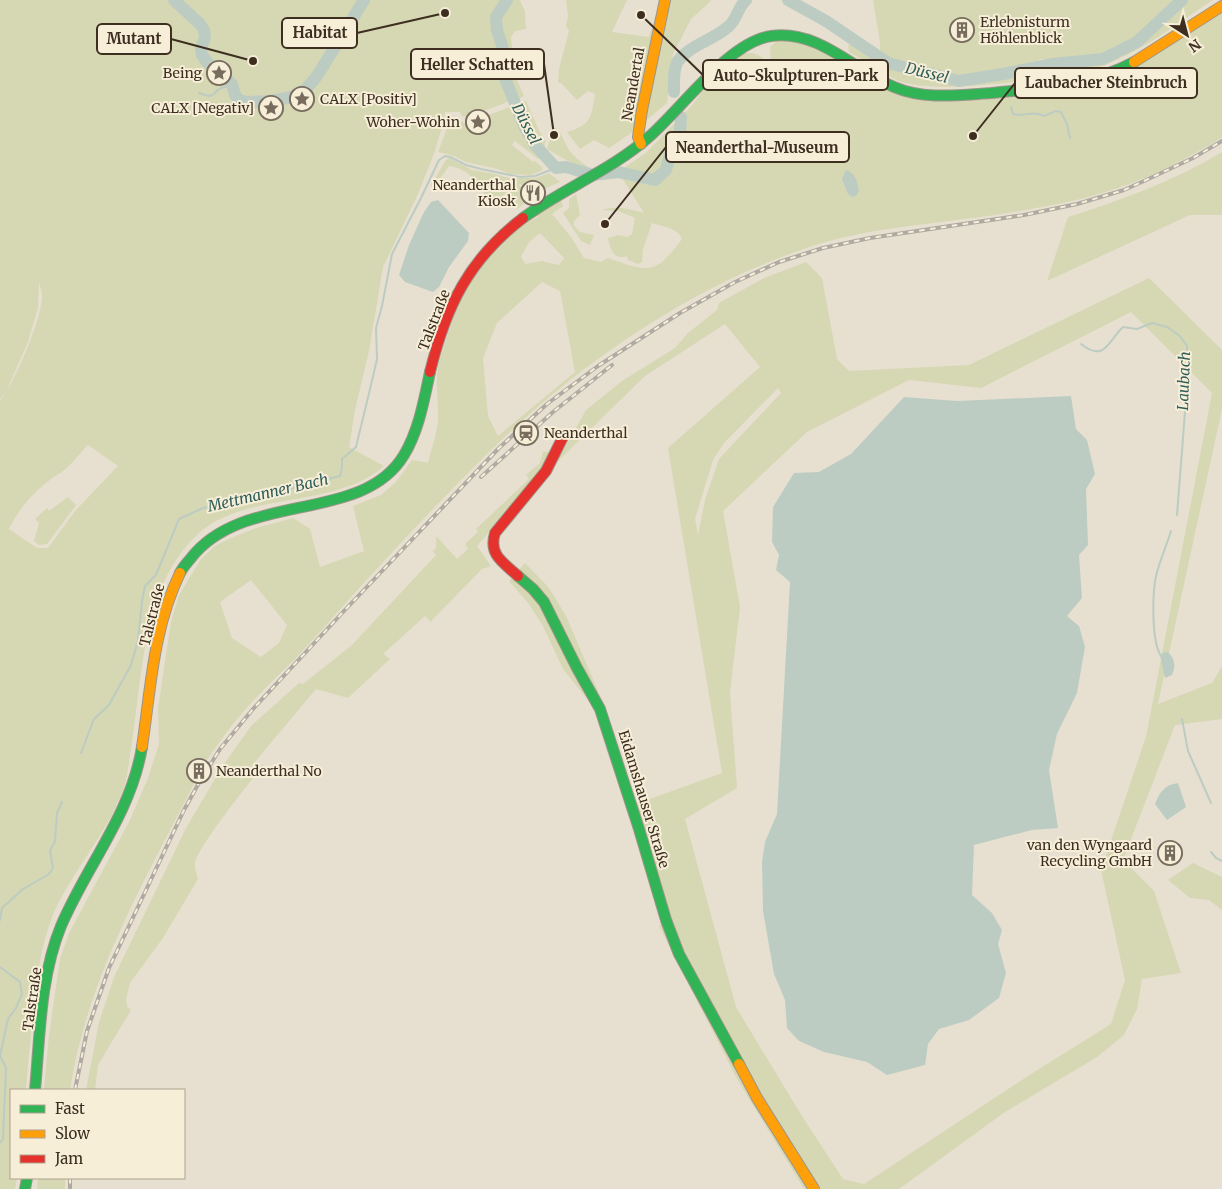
<svg xmlns="http://www.w3.org/2000/svg" width="1222" height="1189" font-family="Merriweather,serif">
<style>
.green{fill:#d6d7b3;fill-rule:evenodd}
.water{fill:#bcccc2}
.lines{fill:none;stroke-linecap:round;stroke-linejoin:round}
.stream{stroke:#bcccc2;stroke-width:2}
.river{stroke:#bcccc2;stroke-width:12}
.fast-casing{stroke:#9c958a;stroke-width:12}
.slow-casing{stroke:#9c958a;stroke-width:12}
.jam-casing{stroke:#9c958a;stroke-width:12}
.fast{stroke:#30b455;stroke-width:10}
.slow{stroke:#ff9f0a;stroke-width:10}
.jam{stroke:#e5322d;stroke-width:10}
.rail-casing{stroke:#afaaa2;stroke-width:4}
.rail{stroke:#f7eed8;stroke-width:2;stroke-dasharray:5.5;stroke-linecap:butt}
.labels{text-anchor:middle;stroke-width:4;stroke-linejoin:round;paint-order:stroke}
.poi-label{font-size:14px;fill:#3d2e20;stroke:#f7eed8;text-anchor:end}
.street-label{font-size:14px;fill:#3d2e20;stroke:#f7eed8}
.water-label{font-size:15px;font-style:italic;fill:#2f5d5a;stroke:#f7eed8}
.leader{fill:none;stroke:#3d2e20;stroke-width:2}
.callout-dot{fill:#3d2e20;stroke:#f7eed8;stroke-width:2}
.callout{fill:#f7eed8;stroke:#3d2e20;stroke-width:2}
.callout-label{font-size:15px;text-anchor:middle;font-weight:bold;fill:#3d2e20}
</style>
<rect width="100%" height="100%" fill="#e7e0d1"/>
<g class="green">
<path d="M0 0H520L525 12 526 29 515 31 511 37 513 58V71L524 96 518 99 514 91 507 96 510 101 468 117 462 116 460 112H445L444 120 435 151 418 194 383 267 369 351 355 410 349 447 384 466C336 509 246 491 199 533 141 585 143 678 131 749 129 760 128 773 125 784 109 833 72 870 52 917 41 946 37 976 34 1007 31 1035 28 1062 26 1090H11V1178H17L15 1189H0V401C14 384 44 315 42 293 41 290 40 285 39 282L38 308 28 342 6 392 0 399ZM88 445 118 466 75 511 48 548H37L9 529C19 507 40 485 60 473 69 468 80 453 88 445Z"/>
<path d="M566 0H627L612 32 649 37 660 0H712L691 19 673 54 667 103 627 136 609 148 594 140 580 149 567 132C592 125 591 117 595 94L588 91 577 100 561 83H558L559 69 569 31 566 26 568 16Z"/>
<path d="M873 0H1213C1181 21 1149 46 1114 61 1093 71 1070 74 1047 78L1043 59 1038 60 1041 75 1037 80C999 83 934 93 899 81 882 74 865 61 849 52L848 45 867 46 880 53V42Z"/>
<path d="M1222 9V137L1215 142C1183 160 1150 178 1115 189 1086 199 1055 205 1025 210 957 223 886 224 819 244 708 278 595 352 511 431 456 483 404 539 353 595 334 616 315 638 295 659 278 676 259 693 243 712 230 727 218 744 206 761H198L190 776 196 780C145 880 87 978 70 1090H44L49 1035 60 959 69 933 129 822 148 778 159 744 158 708 171 622 179 595 201 559 215 546 229 539 256 528 293 518 310 529 320 567 364 551 353 506 381 495 396 482 412 460 428 463C431 450 436 436 438 422 439 405 435 386 438 368 439 360 443 351 445 343 460 291 488 241 538 217L536 214 561 201 563 206 552 214 571 237 584 258 601 262 608 258C650 273 655 275 682 239 678 228 664 227 652 223L643 249 642 262 638 264 628 260 627 256C614 261 610 249 608 238L618 235 628 237 632 234 635 218 616 210 615 211 602 210C616 205 631 209 644 213L622 178 621 170 647 152 693 104 703 90 732 62 745 53H753L760 56 768 64 771 62 770 47 778 40 789 39 813 46 914 97 1081 85ZM540 233 564 258 559 265 542 261 525 264 521 257 529 242ZM542 282 560 291 575 372 498 436 488 416 483 358 497 323ZM251 580 287 625 279 643 261 657 232 638 220 602Z"/>
<path d="M526 101 540 133H541L544 141 546 140 544 148C531 139 525 118 519 104Z"/>
<path d="M513 106C520 124 527 142 542 155L538 159 515 141 512 145 533 162 535 161 543 168 541 171 530 175 510 174 498 169 466 162 454 156 438 152 451 118 459 120 473 128 478 119Z"/>
<path d="M555 128C562 132 564 143 569 150 574 157 581 162 588 167 573 166 560 156 547 149L550 140 553 139 551 130Z"/>
<path d="M1222 152V215H1190L1047 281 1068 217C1122 200 1174 181 1222 152Z"/>
<path d="M449 158 472 170 495 174 509 178H536L549 173 560 182 541 190 519 184 528 201 517 209 508 193 488 202C481 185 468 168 449 166L434 187 431 186 445 161Z"/>
<path d="M576 194 580 215 574 221V226L580 232 594 235 590 245 581 241 563 213 569 208V199Z"/>
<path d="M806 262 822 278 837 359 849 371 969 365 1149 278 1222 350V409L1158 704 1212 683 1222 666V719L1175 725 1123 860 1154 891 1181 973 1142 979 1137 1009 1124 1035 1097 1057 1005 1112 899 1189H804L737 1079 659 926 670 916 636 804 722 773 668 448 760 367 725 324 645 376 557 462 586 410 622 381 675 348 688 333 717 310 719 303 764 278ZM1131 312 1212 393 1146 737 1101 870 1125 980 1111 1024 1031 1074 864 1184 843 1179 800 1113 736 1007 685 819 737 788 730 692 740 607 723 511 807 432 909 380 981 388ZM778 388 781 393 719 459 705 500 698 535 695 519 713 460 724 443Z"/>
<path d="M543 451 552 453 542 471 477 546 491 566 482 569 434 618 431 622 425 616 383 654 390 659 348 698 316 689 239 781 265 763C253 778 195 850 195 864 194 868 197 875 198 879L163 938 130 983 126 999 127 1006 131 1010 98 1065 95 1090H86L99 1022 114 977 186 828 222 767 251 726 299 683 303 684 352 645 436 555 433 551 436 548V538L437 537 457 559 468 549 465 544 478 532 476 529 529 479 526 475 540 463Z"/>
<path d="M68 497 76 505 47 544 39 545 34 541 39 523 35 519 47 508 49 511Z"/>
<path d="M525 563 549 588 566 616 607 712 597 717 592 705 563 669 543 626 529 604 509 581Z"/>
<path d="M1193 863 1222 877V910L1209 900 1190 898 1168 880Z"/>
<path d="M38 1178H65V1189H37Z"/>
</g>
<g class="water">
<path d="M846 170C855 173 857 181 859 190L857 195 853 197 848 194 842 179Z"/>
<path d="M438 200 469 233 468 241 449 267 439 287 433 292 405 282 399 275 409 245 424 212 431 202Z"/>
<path d="M1071 396 1076 429 1087 440 1095 474 1086 489 1088 545 1079 555 1082 598 1067 616 1079 626 1085 647 1077 693 1057 734 1049 770 1058 828 1032 830 974 845 972 895 992 913 1002 930 998 944 1006 973 999 998 969 1020 939 1029 928 1044 925 1065 887 1075 867 1062 824 1052 799 1041 787 1028 785 1000 774 974 763 911 762 862 765 842 777 814 790 582 776 570 779 555 772 542 773 507 794 473 819 472 851 454 904 397 957 401Z"/>
<path d="M1165 652H1168C1175 659 1176 666 1172 675L1165 678 1160 655Z"/>
<path d="M1178 783 1186 807 1167 820 1155 804C1160 791 1165 785 1178 783Z"/>
</g>
<g class="lines">
<g class="stream">
<path d="M199 93 209 96 212 95"/>
<path d="M214 94C220 87 224 86 233 87"/>
<path d="M1011 107 1013 114C1024 117 1034 110 1044 116L1056 111 1061 112 1067 124 1070 138"/>
<path d="M1081 344C1105 363 1108 341 1123 327L1137 329 1152 323 1167 327 1180 336 1187 346V386L1177 515"/>
<path d="M1161 656C1151 641 1152 590 1157 572 1161 558 1167 544 1171 531"/>
<path d="M1182 719 1188 751 1211 803"/>
<path d="M81 753 94 719 109 705 131 665 138 641 142 601 145 586 156 575 179 519 203 508 233 503 340 476 342 467V459L356 447 371 385 377 359 376 328 382 306 392 254 421 198 439 160 445 156 450 157 466 165 481 169 520 177 535 176 556 168"/>
<path d="M1211 852 1216 858 1222 861"/>
<path d="M0 920 2 908 23 889 49 874 53 868 50 851 55 841 57 813 62 802"/>
<path d="M0 967 20 982 22 994 16 1008 8 1019 0 1056"/>
<path d="M0 1056 6 1068 3 1139 0 1143"/>
</g>
<g class="river">
<path d="M174 0 200 24 204 30 205 37 201 49 202 55 207 62 232 84 235 95 239 100 247 102 271 101 292 97 306 89 317 76 364 0"/>
<path d="M507 0 496 17 497 30 505 55 502 71 525 128 536 146 556 168 566 167 593 175 618 172 655 180 666 170 670 154 680 132 681 117"/>
<path d="M788 0 826 21 888 63 959 81 1003 74 1053 64 1103 59 1137 42 1182 0"/>
<path d="M674 92C674 83 673 69 678 61 691 44 714 40 729 26 737 19 738 7 746 0"/>
</g>
<defs>
<g id="fast">
<path d="M523 218C564 188 612 170 650 136 682 108 729 42 771 36 818 29 854 70 894 87 924 100 959 95 991 93 1040 88 1090 86 1134 62"/>
<path d="M180 573C183 567 187 563 191 558 244 490 362 525 404 455 419 430 424 400 430 372"/>
<path d="M518 576 533 589 544 602 577 668 600 709 639 829 666 920 679 954 739 1064"/>
<path d="M35 1090C40 1036 40 977 61 926 87 865 131 814 142 747"/>
<path d="M25 1189 27 1178"/>
</g>
<g id="slow">
<path d="M1134 62 1222 6"/>
<path d="M641 144 638 137 642 110 665 0"/>
<path d="M142 747C151 687 153 629 180 573"/>
<path d="M739 1064 757 1098 814 1189"/>
</g>
<g id="jam">
<path d="M430 372C446 306 469 259 523 218"/>
<path d="M518 576C504 563 488 555 495 533L546 471 563 437"/>
</g>
</defs>
<use href="#fast" class="fast-casing"/>
<use href="#slow" class="slow-casing"/>
<use href="#jam" class="jam-casing"/>
<use href="#fast" class="fast"/>
<use href="#slow" class="slow"/>
<use href="#jam" class="jam"/>
<defs>
<g id="rail">
<path d="M481 477 553 412 612 365"/>
<path d="M75 1090 87 1031 109 968 184 810 200 781 220 749 253 709 344 611 498 449 547 404 598 366 680 313 735 282 779 262 823 248 870 238 1024 215 1077 204 1124 190 1144 181 1193 158 1222 141"/>
<path d="M70 1178V1189"/>
</g>
</defs>
<use href="#rail" class="rail-casing"/>
<use href="#rail" class="rail"/>
</g>
<defs>
<symbol id="building-ring" viewBox="-11 -11 22 22"><circle r="9.5" fill="#f7eed8" stroke="#786c5e" stroke-width="1.5"/><path d="M-4-6H4V6H1V3H-1V6H-4ZM-2.5-4.3h1.7v1.8h-1.7ZM.8-4.3h1.7v1.8H.8ZM-2.5-1h1.7V.8h-1.7ZM.8-1h1.7V.8H.8Z" fill="#786c5e"/></symbol>
<symbol id="sight-ring" viewBox="-11 -11 22 22"><circle r="9.5" fill="#f7eed8" stroke="#786c5e" stroke-width="1.5"/><path d="M0-6L1.8-2.2L6-1.7L2.9 1.2L3.7 5.4L0 3.3L-3.7 5.4L-2.9 1.2L-6-1.7L-1.8-2.2Z" fill="#786c5e"/></symbol>
<symbol id="restaurant-ring" viewBox="-11 -11 22 22"><circle r="9.5" fill="#f7eed8" stroke="#786c5e" stroke-width="1.5"/><path d="M-5-6h1v4h1v-4h1v4h1v-4h1v5L-1.5 .5V6h-2V.5L-5-1ZM5-6V6H3V1.5H1.5Q1.5-4 5-6Z" fill="#786c5e"/></symbol>
<symbol id="station-ring" viewBox="-11 -11 22 22"><circle r="9.5" fill="#f7eed8" stroke="#786c5e" stroke-width="1.5"/><path d="M-3-6H3Q5-6 5-4V2Q5 4 3 4L4.5 6H3L1.5 4h-3L-3 6H-4.5L-3 4Q-5 4-5 2V-4Q-5-6-3-6ZM-3.5-4v3h7v-3ZM-3.5 1v1.5H-2V1ZM2 1v1.5H3.5V1Z" fill="#786c5e"/></symbol>
</defs>
<g fill-rule="evenodd">
<use href="#building-ring" x="948" y="16" width="28" height="28"/>
<use href="#sight-ring" x="205" y="59" width="28" height="28"/>
<use href="#sight-ring" x="288" y="85" width="28" height="28"/>
<use href="#sight-ring" x="257" y="94" width="28" height="28"/>
<use href="#sight-ring" x="464" y="108" width="28" height="28"/>
<use href="#restaurant-ring" x="519" y="179" width="28" height="28"/>
<use href="#station-ring" x="512" y="419" width="28" height="28"/>
<use href="#building-ring" x="185" y="757" width="28" height="28"/>
<use href="#building-ring" x="1156" y="839" width="28" height="28"/>
</g>
<g class="labels">
<g class="poi-label">
<text x="980" y="27" text-anchor="start">Erlebnisturm<tspan x="980" dy="16">Höhlenblick</tspan></text>
<text x="202" y="78">Being</text>
<text x="320" y="104" text-anchor="start">CALX [Positiv]</text>
<text x="254" y="113">CALX [Negativ]</text>
<text x="460" y="127">Woher-Wohin</text>
<text x="516" y="190">Neanderthal<tspan x="516" dy="16">Kiosk</tspan></text>
<text x="544" y="438" text-anchor="start">Neanderthal</text>
<text x="216" y="776" text-anchor="start">Neanderthal No</text>
<text x="1152" y="850">van den Wyngaard<tspan x="1152" dy="16">Recycling GmbH</tspan></text>
</g>
<g class="street-label">
<text transform="translate(633 84) rotate(-80)" y="5">Neandertal</text>
<text transform="translate(434 320) rotate(-69)" y="5">Talstraße</text>
<text transform="translate(152 615) rotate(-76)" y="5">Talstraße</text>
<text transform="translate(644 799) rotate(73)" y="5">Eidamshauser Straße</text>
<text transform="translate(32 999) rotate(-82)" y="5">Talstraße</text>
</g>
<g class="water-label">
<text transform="translate(927 73) rotate(14)" y="5">Düssel</text>
<text transform="translate(526 124) rotate(63)" y="5">Düssel</text>
<text transform="translate(1184 381) rotate(-88)" y="5">Laubach</text>
<text transform="translate(268 493) rotate(-13)" y="5">Mettmanner Bach</text>
</g>
</g>
<path class="leader" d="M445 13L357 33M253 61L171 39M554 135L544 64M641 15L703 75M973 136L1015 83M605 224L666 147"/>
<g class="callout-dot">
<circle cx="445" cy="13" r="5"/>
<circle cx="253" cy="61" r="5"/>
<circle cx="554" cy="135" r="5"/>
<circle cx="641" cy="15" r="5"/>
<circle cx="973" cy="136" r="5"/>
<circle cx="605" cy="224" r="5"/>
</g>
<g class="callout">
<rect x="282" y="18" width="75" height="30" rx="5"/>
<rect x="97" y="24" width="74" height="30" rx="5"/>
<rect x="411" y="49" width="133" height="30" rx="5"/>
<rect x="703" y="60" width="185" height="30" rx="5"/>
<rect x="1015" y="68" width="182" height="30" rx="5"/>
<rect x="666" y="132" width="183" height="30" rx="5"/>
</g>
<g class="callout-label">
<text x="320" y="38">Habitat</text>
<text x="134" y="44">Mutant</text>
<text x="477" y="70">Heller Schatten</text>
<text x="796" y="81">Auto-Skulpturen-Park</text>
<text x="1106" y="88">Laubacher Steinbruch</text>
<text x="757" y="153">Neanderthal-Museum</text>
</g>
<rect x="10" y="1089" width="175" height="90" fill="#f7eed8" stroke="#ada18e"/>
<rect x="20" y="1105" width="25" height="8" fill="#30b455" stroke="#ada18e"/>
<text x="55" y="1114" font-size="15" fill="#3d2e20">Fast</text>
<rect x="20" y="1130" width="25" height="8" fill="#ff9f0a" stroke="#ada18e"/>
<text x="55" y="1139" font-size="15" fill="#3d2e20">Slow</text>
<rect x="20" y="1155" width="25" height="8" fill="#e5322d" stroke="#ada18e"/>
<text x="55" y="1164" font-size="15" fill="#3d2e20">Jam</text>
<g transform="translate(1187 35) rotate(144)" stroke="#f7eed8" stroke-width="4" paint-order="stroke">
<path d="M0-4L9 19L0 12L-9 19Z" fill="#3d2e20"/>
<text y="-8" font-size="14" font-weight="bold" text-anchor="middle" fill="#3d2e20">N</text>
</g>
</svg>
